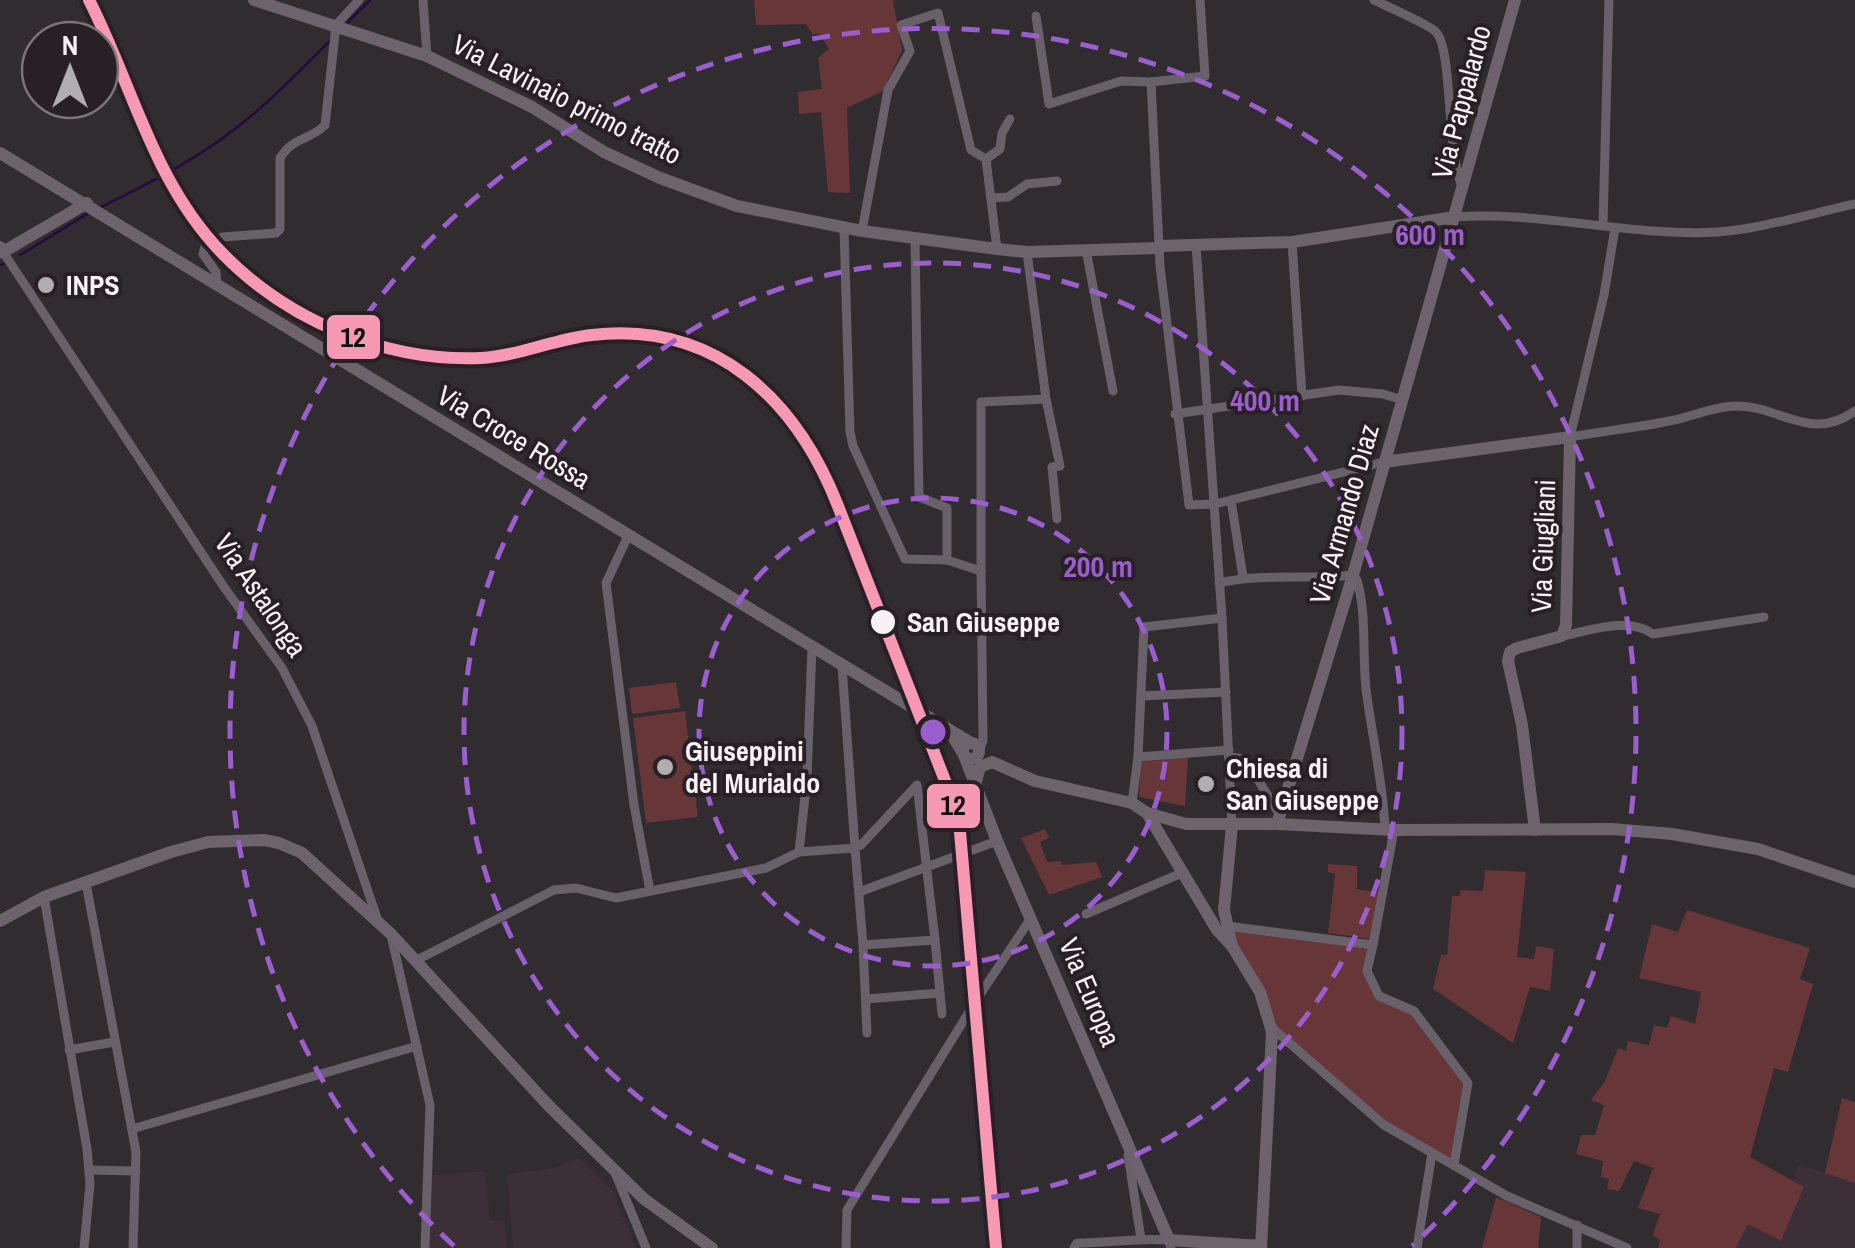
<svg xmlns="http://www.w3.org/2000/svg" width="1855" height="1248" font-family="'Archivo Narrow',sans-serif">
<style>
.built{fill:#3c2f38}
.green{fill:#673639}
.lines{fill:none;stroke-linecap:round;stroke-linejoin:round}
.stream{stroke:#25093f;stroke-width:2.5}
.street{stroke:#68616a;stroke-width:9}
.secondary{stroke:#6c636d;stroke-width:12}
.rail-1-casing{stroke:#292026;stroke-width:20}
.rail-1{stroke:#f799b5;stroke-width:12}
.ring{fill:none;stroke:#9a5ecd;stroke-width:5;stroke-dasharray:18 12}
.poi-dot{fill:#b2adb0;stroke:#292026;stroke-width:4}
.stop-dot{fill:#f8f2f6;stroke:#292026;stroke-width:4}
.labels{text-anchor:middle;stroke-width:8;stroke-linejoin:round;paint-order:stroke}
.street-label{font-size:28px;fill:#f8f2f6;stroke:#292026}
.poi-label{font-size:28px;font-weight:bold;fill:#f8f2f6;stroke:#292026;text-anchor:start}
.stop-label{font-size:28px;font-weight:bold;fill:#f8f2f6;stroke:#292026;text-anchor:start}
.centre{fill:#9a5ecd;stroke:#292026;stroke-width:5}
.ring-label{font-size:30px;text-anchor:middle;font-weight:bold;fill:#9a5ecd;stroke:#292026;stroke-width:8;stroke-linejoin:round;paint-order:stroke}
.line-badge{stroke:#292026;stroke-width:4}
.pale-badge-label{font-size:28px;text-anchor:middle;font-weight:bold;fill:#111}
</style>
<rect width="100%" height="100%" fill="#312c2f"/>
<g class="built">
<path d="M580 1158 614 1192 621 1217H624L636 1248H513L507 1174 555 1168Z"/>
<path d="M1798 1164 1855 1183V1248H1736L1748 1224 1781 1241 1804 1188 1793 1181Z"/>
<path d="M485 1171 490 1221H505L507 1248H429L432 1175Z"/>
</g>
<g class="green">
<path d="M754 0H893L902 50 883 91 847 108 850 193 828 192 821 112 799 114 798 92 822 89 818 58 829 49 820 34H812L806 24 756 25Z"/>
<path d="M676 682 680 708 632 714 629 688Z"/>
<path d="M685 711 698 817 646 823 633 718Z"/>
<path d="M1188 757 1185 806 1139 797 1141 762Z"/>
<path d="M1045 829 1049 838 1040 842 1047 862 1061 861 1062 865 1096 862 1102 877 1049 895 1021 838Z"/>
<path d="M1328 864 1357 866V889L1381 893 1372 939 1328 933 1335 874 1328 872Z"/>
<path d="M1485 870 1526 872 1517 957 1534 959 1536 946 1554 949 1550 991 1530 987 1513 1043 1433 989 1441 955H1447L1452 896H1460V890L1483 891Z"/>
<path d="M1687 910 1810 948 1800 979 1813 984 1788 1072 1774 1068 1750 1157 1804 1187 1781 1241 1748 1224 1736 1248H1658L1660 1240 1653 1235 1660 1214 1638 1208 1653 1168 1634 1161 1619 1191 1607 1189 1609 1179 1601 1177 1603 1161 1576 1154 1581 1135H1595L1604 1105 1591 1100 1605 1081 1618 1048 1626 1051 1628 1041 1649 1045 1654 1025 1667 1028 1671 1016 1695 1024 1701 992 1639 978 1652 924 1678 932Z"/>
<path d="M1231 929 1369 948 1363 971 1377 999 1413 1015 1465 1084 1452 1161 1385 1122 1273 1025 1236 946Z"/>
<path d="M1842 1098 1855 1102V1183L1825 1173Z"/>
<path d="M1496 1197 1541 1217 1538 1248H1482Z"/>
</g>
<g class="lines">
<g class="stream">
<path d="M348 22 370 0"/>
<path d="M99 208C152 182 206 155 251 116 279 93 304 66 330 41"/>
<path d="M20 255 87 214"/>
<path d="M0 265 3 264"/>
</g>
<g class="street">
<path d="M423 0 427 56"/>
<path d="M1374 0C1386 6 1430 25 1436 32 1453 50 1446 152 1462 186"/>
<path d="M1036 16 1049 104 1121 81 1151 82 1205 76 1200 0"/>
<path d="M1151 82 1160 266 1189 505 1215 504 1384 462"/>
<path d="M992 198 1008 197 1027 184 1057 181"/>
<path d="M1455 217C1544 211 1630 237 1718 232 1760 229 1813 213 1855 204"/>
<path d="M1603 224 1609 0"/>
<path d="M844 228 850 432 853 446 905 559 947 560 981 571 983 740 979 752"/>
<path d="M1615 228 1604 295 1570 437C1603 431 1636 428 1669 421 1692 417 1713 406 1737 406 1781 406 1810 443 1855 411"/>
<path d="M862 231 888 90 910 51 901 25 938 13 971 150 986 159"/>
<path d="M915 238 919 497 947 508V560"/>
<path d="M1292 242 1302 396"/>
<path d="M1196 245 1222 618 1232 825"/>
<path d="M997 249 986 159 1000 149 1002 133 1010 119"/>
<path d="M1086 250 1113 391"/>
<path d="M1027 252 1046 399 1060 466 1052 467 1057 519"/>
<path d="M0 254 3 252 224 587 282 668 312 726 377 918"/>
<path d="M217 285 216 272 203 254 206 243 223 237 276 233 280 229V158C294 136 311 140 325 125L336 25 359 0"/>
<path d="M1175 414 1339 390 1383 394 1403 400"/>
<path d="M1231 500 1243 577"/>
<path d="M628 536 606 583 634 805 650 891"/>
<path d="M981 571V402L1046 399"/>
<path d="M1219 583C1264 573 1308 580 1353 575L1357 580C1367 615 1362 653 1366 689 1372 736 1383 782 1385 829"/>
<path d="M1562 636C1588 631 1630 616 1653 634L1764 617"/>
<path d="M1141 696 1226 692"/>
<path d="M1138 757 1229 750"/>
<path d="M1229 757 1245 759 1280 815"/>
<path d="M917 785 935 940 863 945 855 848 861 845Z"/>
<path d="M1132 803 1138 757 1144 627 1222 618"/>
<path d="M799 852 855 848 842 666"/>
<path d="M86 883 136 1152 133 1248"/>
<path d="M859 892 997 841"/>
<path d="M44 897 87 1149 90 1184 84 1248"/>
<path d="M1086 914 1184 872"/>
<path d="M1227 926 1373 945 1367 971 1379 996 1414 1011 1468 1083 1454 1165"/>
<path d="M391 935 430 1105 425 1248"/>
<path d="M863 945 867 1033"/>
<path d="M1373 945 1394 830"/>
<path d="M415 961 554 890 576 888 616 898 766 868 799 852 807 778 812 647"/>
<path d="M940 993 942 1014"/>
<path d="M866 999 940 993 935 940"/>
<path d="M1272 1028 1384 1125 1507 1196 1627 1248"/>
<path d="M69 1050 114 1042"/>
<path d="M132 1129 417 1046"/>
<path d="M1128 1155 1141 1239"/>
<path d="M89 1170 136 1171"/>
<path d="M616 1175 646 1248"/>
<path d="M846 1248 847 1210 977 999 1031 918"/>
<path d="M1074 1248 1077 1243C1108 1243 1138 1238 1169 1240L1171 1248"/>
<path d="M1417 1248 1432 1153"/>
<path d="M1577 1248V1225"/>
</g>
<g class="secondary">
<path d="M254 0 427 56 532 107 604 152 660 178 737 206 862 231 997 249 1027 252 1159 248"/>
<path d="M0 153 971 743"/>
<path d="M1159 246 1292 242 1455 217"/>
<path d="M0 247 3 252 87 203"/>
<path d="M1384 462 1570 437 1566 625 1562 636 1517 648 1510 652 1508 661 1522 725 1535 830"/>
<path d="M952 735 964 755 997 841 1169 1240 1261 1246"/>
<circle cx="971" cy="751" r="8"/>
<path d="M975 785 980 767 992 762 1035 781 1132 803 1147 813 1217 930 1231 945"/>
<path d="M1147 813 1186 824H1277L1394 830 1612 829 1672 834 1758 849 1855 882"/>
<path d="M1277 824 1353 575 1515 0"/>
<path d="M1232 825 1224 910 1232 946 1260 992 1272 1032 1261 1248"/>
<path d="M0 921 44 897 171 852 208 842 264 840 279 843 302 853 391 934 549 1106 644 1199 712 1248"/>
</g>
<defs>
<path id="rail-1" d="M89 0C133 86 153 182 222 253 288 321 386 362 481 358 519 356 554 339 592 335 715 321 796 399 838 506L951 796 960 832 996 1248"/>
</defs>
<use href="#rail-1" class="rail-1-casing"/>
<use href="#rail-1" class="rail-1"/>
</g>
<g class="ring">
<circle cx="933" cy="732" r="234"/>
<circle cx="933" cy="732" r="469"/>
<path d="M454 1246A703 703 0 1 1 1412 1246"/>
</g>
<g class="poi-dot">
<circle cx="46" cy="285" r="10"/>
<circle cx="665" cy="767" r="10"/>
<circle cx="1206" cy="784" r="10"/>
</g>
<circle class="stop-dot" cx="883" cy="622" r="14"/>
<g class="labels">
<g class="street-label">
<text transform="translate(567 99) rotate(27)" y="10">Via Lavinaio primo tratto</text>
<text transform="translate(1461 102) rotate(-75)" y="10">Via Pappalardo</text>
<text transform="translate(514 437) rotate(31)" y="10">Via Croce Rossa</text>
<text transform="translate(1344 514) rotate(-74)" y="10">Via Armando Diaz</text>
<text transform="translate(1543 546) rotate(-88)" y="10">Via Giugliani</text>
<text transform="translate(261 595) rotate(56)" y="10">Via Astalonga</text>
<text transform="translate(1090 992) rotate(67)" y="10">Via Europa</text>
</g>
<g class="poi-label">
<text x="66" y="295">INPS</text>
<text x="685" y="761">Giuseppini<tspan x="685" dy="32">del Murialdo</tspan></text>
<text x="1226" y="778">Chiesa di<tspan x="1226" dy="32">San Giuseppe</tspan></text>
</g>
<g class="stop-label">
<text x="907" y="632">San Giuseppe</text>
</g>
</g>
<circle cx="933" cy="732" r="15" class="centre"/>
<g class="ring-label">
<text x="1430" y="245">600 m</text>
<text x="1265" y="411">400 m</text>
<text x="1098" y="577">200 m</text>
</g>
<g class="line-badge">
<rect x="325" y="313" width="57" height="48" rx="10" fill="#f799b5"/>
<rect x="925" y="782" width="57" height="48" rx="10" fill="#f799b5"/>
</g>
<g class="pale-badge-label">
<text x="353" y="347">12</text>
<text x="953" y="815">12</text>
</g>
<g transform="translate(70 70)"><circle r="48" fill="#292026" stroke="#7c7479" stroke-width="2.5"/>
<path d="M0-8L18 38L0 25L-18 38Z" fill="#b2adb0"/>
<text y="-15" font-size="28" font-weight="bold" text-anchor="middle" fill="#f8f2f6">N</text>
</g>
</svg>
